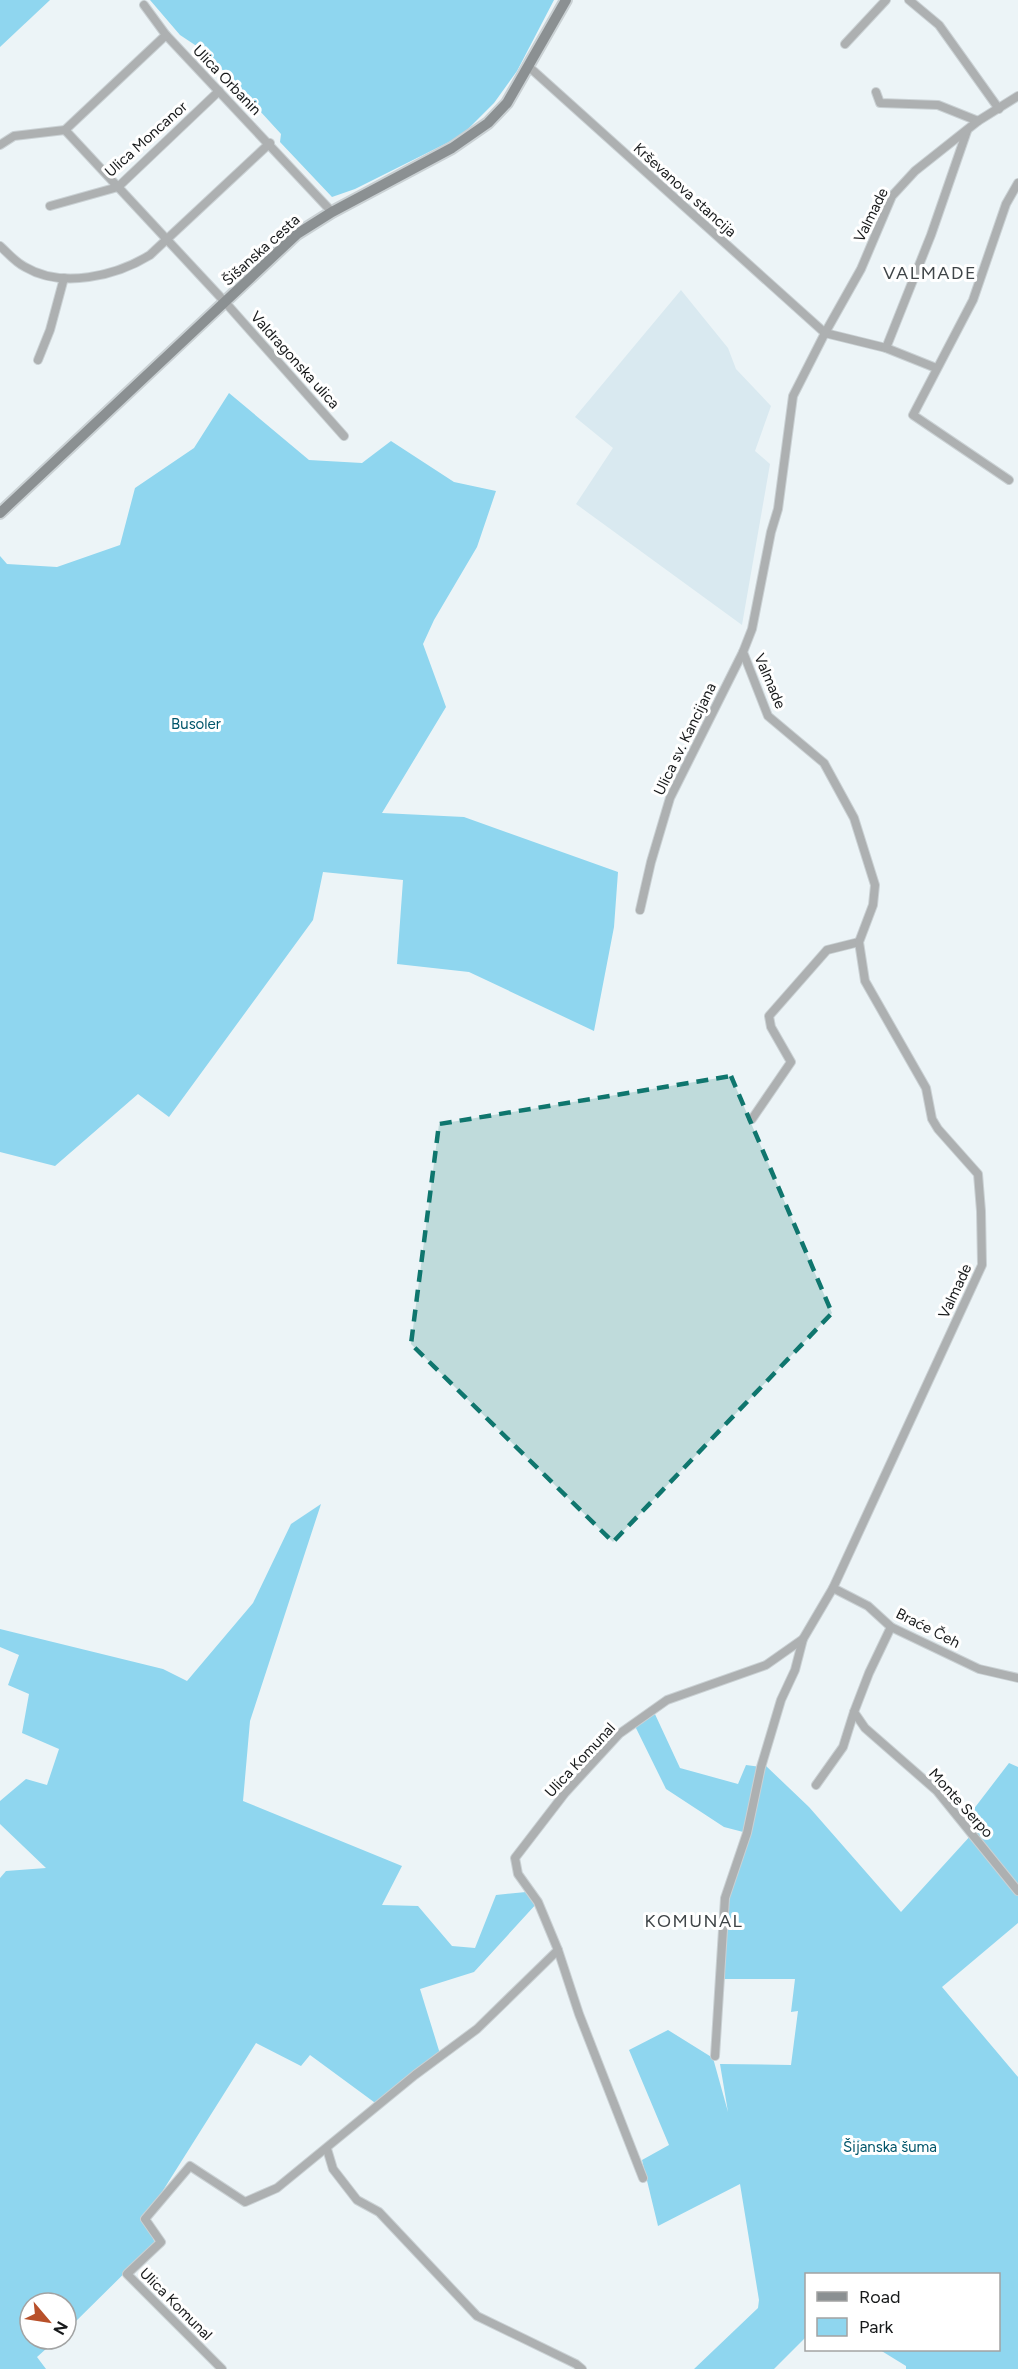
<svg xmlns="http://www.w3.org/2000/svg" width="1018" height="2369" font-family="Figtree,sans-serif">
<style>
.built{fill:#d9e9f0}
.green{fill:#8fd6ef}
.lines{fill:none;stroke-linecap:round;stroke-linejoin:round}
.street-casing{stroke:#cad1d4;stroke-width:10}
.secondary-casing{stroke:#cad1d4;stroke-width:14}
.street{stroke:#adb0b1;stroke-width:8}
.secondary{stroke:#8b9092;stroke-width:10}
.marked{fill:#0f766e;fill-opacity:0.2;stroke:#0f766e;stroke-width:4.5;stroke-dasharray:12 8;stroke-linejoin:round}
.labels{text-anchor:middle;stroke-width:6;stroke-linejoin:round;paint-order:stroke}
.street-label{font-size:15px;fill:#17191a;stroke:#fff}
.park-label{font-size:15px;fill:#00556a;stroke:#fff}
.quarter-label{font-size:18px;letter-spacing:1.5px;fill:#3f4548;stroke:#fff}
</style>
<rect width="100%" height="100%" fill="#ecf4f7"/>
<path class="built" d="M681 290 728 348 736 369 771 406 755 451 770 464 742 625 576 504 613 448 575 417Z"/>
<g class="green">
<path d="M0 0H50L0 47Z"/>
<path d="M150 0H554L517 71 494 103 461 136 355 189 332 197 280 142 281 134 207 53 180 35Z"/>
<path d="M229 393 309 460 362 463 391 441 454 482 496 491 477 547 434 620 423 644 446 707 382 813 464 817 618 872 614 927 594 1031 469 972 397 964 403 880 323 872 313 920 169 1117 138 1094 55 1166 0 1152V556L7 564 57 567 120 545 135 488 194 448Z"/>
<path d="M321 1504 250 1721 243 1801 402 1866 382 1905 418 1906 452 1946 475 1948 496 1895 526 1892 538 1902 474 1972 420 1989 441 2057 378 2105 310 2055 301 2066 256 2043 145 2219 155 2243 66 2331V2303H30V2339H57L37 2357 46 2369H0V1878L6 1871 46 1868 0 1824V1801L26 1779 47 1785 59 1749 22 1733 29 1694 8 1685 19 1655 0 1647V1629L163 1669 187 1681 253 1603 291 1524Z"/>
<path d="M654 1712 680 1768 738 1784 746 1765 761 1767 751 1834 765 1765 809 1807 901 1912 972 1834 963 1823 1009 1763 1018 1767V1923L942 1987 1018 2077V2369H906V2366L880 2350H998V2274H806V2337L774 2369H694L758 2308 759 2300 740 2184 658 2226 642 2160 669 2145 629 2050 668 2030 713 2058 728 2112 720 2064 791 2065 798 2011 791 2012 795 1979H720L725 1898 747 1833 724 1827 666 1789 634 1724Z"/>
</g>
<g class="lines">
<defs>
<g id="street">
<path d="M909 0 939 25 999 109"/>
<path d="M144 5 166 35 332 212"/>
<path d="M845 44 886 0"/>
<path d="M528 66 825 333 886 348 936 368"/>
<path d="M876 92 880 103 938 105 978 121"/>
<path d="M65 130 225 302 344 436"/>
<path d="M0 145 14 136 65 130 166 35"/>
<path d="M50 206 118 187 219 91"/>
<path d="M0 246C8 253 15 262 25 267 62 289 116 276 150 255L270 143"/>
<path d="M886 348 931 235 967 131"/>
<path d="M38 360 50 330 64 278"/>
<path d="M1009 480 913 415 973 300 1006 204 1018 183"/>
<path d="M640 910 651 862 670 798 743 652"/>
<path d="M752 1119 791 1062 771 1027 769 1016 827 950 859 942"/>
<path d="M833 1588 868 1606 891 1627 979 1669 1018 1678"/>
<path d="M891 1627 869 1673 854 1712 865 1728 937 1791 1018 1891"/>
<path d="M816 1785 843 1747 854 1712"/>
<path d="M558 1950 579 2014 643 2178"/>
<path d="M715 2056 725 1898 747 1833 761 1767 781 1700 795 1670 803 1639"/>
<path d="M327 2149 333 2169 357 2200 379 2212 477 2316 576 2364 582 2369"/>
<path d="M222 2369 127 2274 161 2242 145 2219 190 2166 245 2202 277 2188 415 2075 477 2029 558 1950 538 1902 518 1874 515 1858 565 1793 619 1734 667 1700 766 1665 803 1639 833 1588 982 1265 981 1211 978 1174 938 1129 932 1119 926 1088 865 981 859 942 873 905 875 885 854 818 824 763 768 716 743 652 752 629 771 532 778 509 793 396 825 333 861 269 892 196 915 171 978 121 1018 96"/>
</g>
<path id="secondary" d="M0 513 297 234 332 212 452 148 488 123 507 103 566 0"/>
</defs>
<use href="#street" class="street-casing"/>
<use href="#secondary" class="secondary-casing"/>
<use href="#street" class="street"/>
<use href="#secondary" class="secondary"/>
</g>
<path class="marked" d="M731 1076 832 1313 613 1542 411 1344 439 1124Z"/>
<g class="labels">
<g class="street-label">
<text transform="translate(227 80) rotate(46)" y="5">Ulica Orbanin</text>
<text transform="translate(146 139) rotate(-42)" y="5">Ulica Moncanor</text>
<text transform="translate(685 190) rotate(42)" y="5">Krševanova stancija</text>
<text transform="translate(871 215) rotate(-64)" y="5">Valmade</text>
<text transform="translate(261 250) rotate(-42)" y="5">Šišanska cesta</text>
<text transform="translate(295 360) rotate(48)" y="5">Valdragonska ulica</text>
<text transform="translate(770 681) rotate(67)" y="5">Valmade</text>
<text transform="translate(685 739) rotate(-64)" y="5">Ulica sv. Kancijana</text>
<text transform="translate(955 1291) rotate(-65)" y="5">Valmade</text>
<text transform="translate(928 1628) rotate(27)" y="5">Braće Čeh</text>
<text transform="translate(580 1760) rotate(-47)" y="5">Ulica Komunal</text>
<text transform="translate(961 1803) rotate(48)" y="5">Monte Serpo</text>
<text transform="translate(176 2304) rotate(45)" y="5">Ulica Komunal</text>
</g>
<g class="park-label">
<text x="196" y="729">Busoler</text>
<text x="890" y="2152">Šijanska šuma</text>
</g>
<g class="quarter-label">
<text x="930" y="279">VALMADE</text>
<text x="694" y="1927">KOMUNAL</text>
</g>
</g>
<rect x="805" y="2273" width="195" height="78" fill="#ffffff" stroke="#a2a3a3" stroke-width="1.5"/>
<rect x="817" y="2292" width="30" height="9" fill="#8b9092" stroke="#a2a3a3" stroke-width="1.5"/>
<text x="859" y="2303" font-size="18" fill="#17191a">Road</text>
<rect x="817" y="2318" width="30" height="18" fill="#8fd6ef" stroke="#a2a3a3" stroke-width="1.5"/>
<text x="859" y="2333" font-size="18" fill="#17191a">Park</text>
<g transform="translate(48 2321) rotate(119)"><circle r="28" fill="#ffffff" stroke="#a2a3a3" stroke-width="1.5"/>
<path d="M0-4.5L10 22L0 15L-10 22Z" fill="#b8502a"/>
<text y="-9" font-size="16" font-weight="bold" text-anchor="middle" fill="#17191a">N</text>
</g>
</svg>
